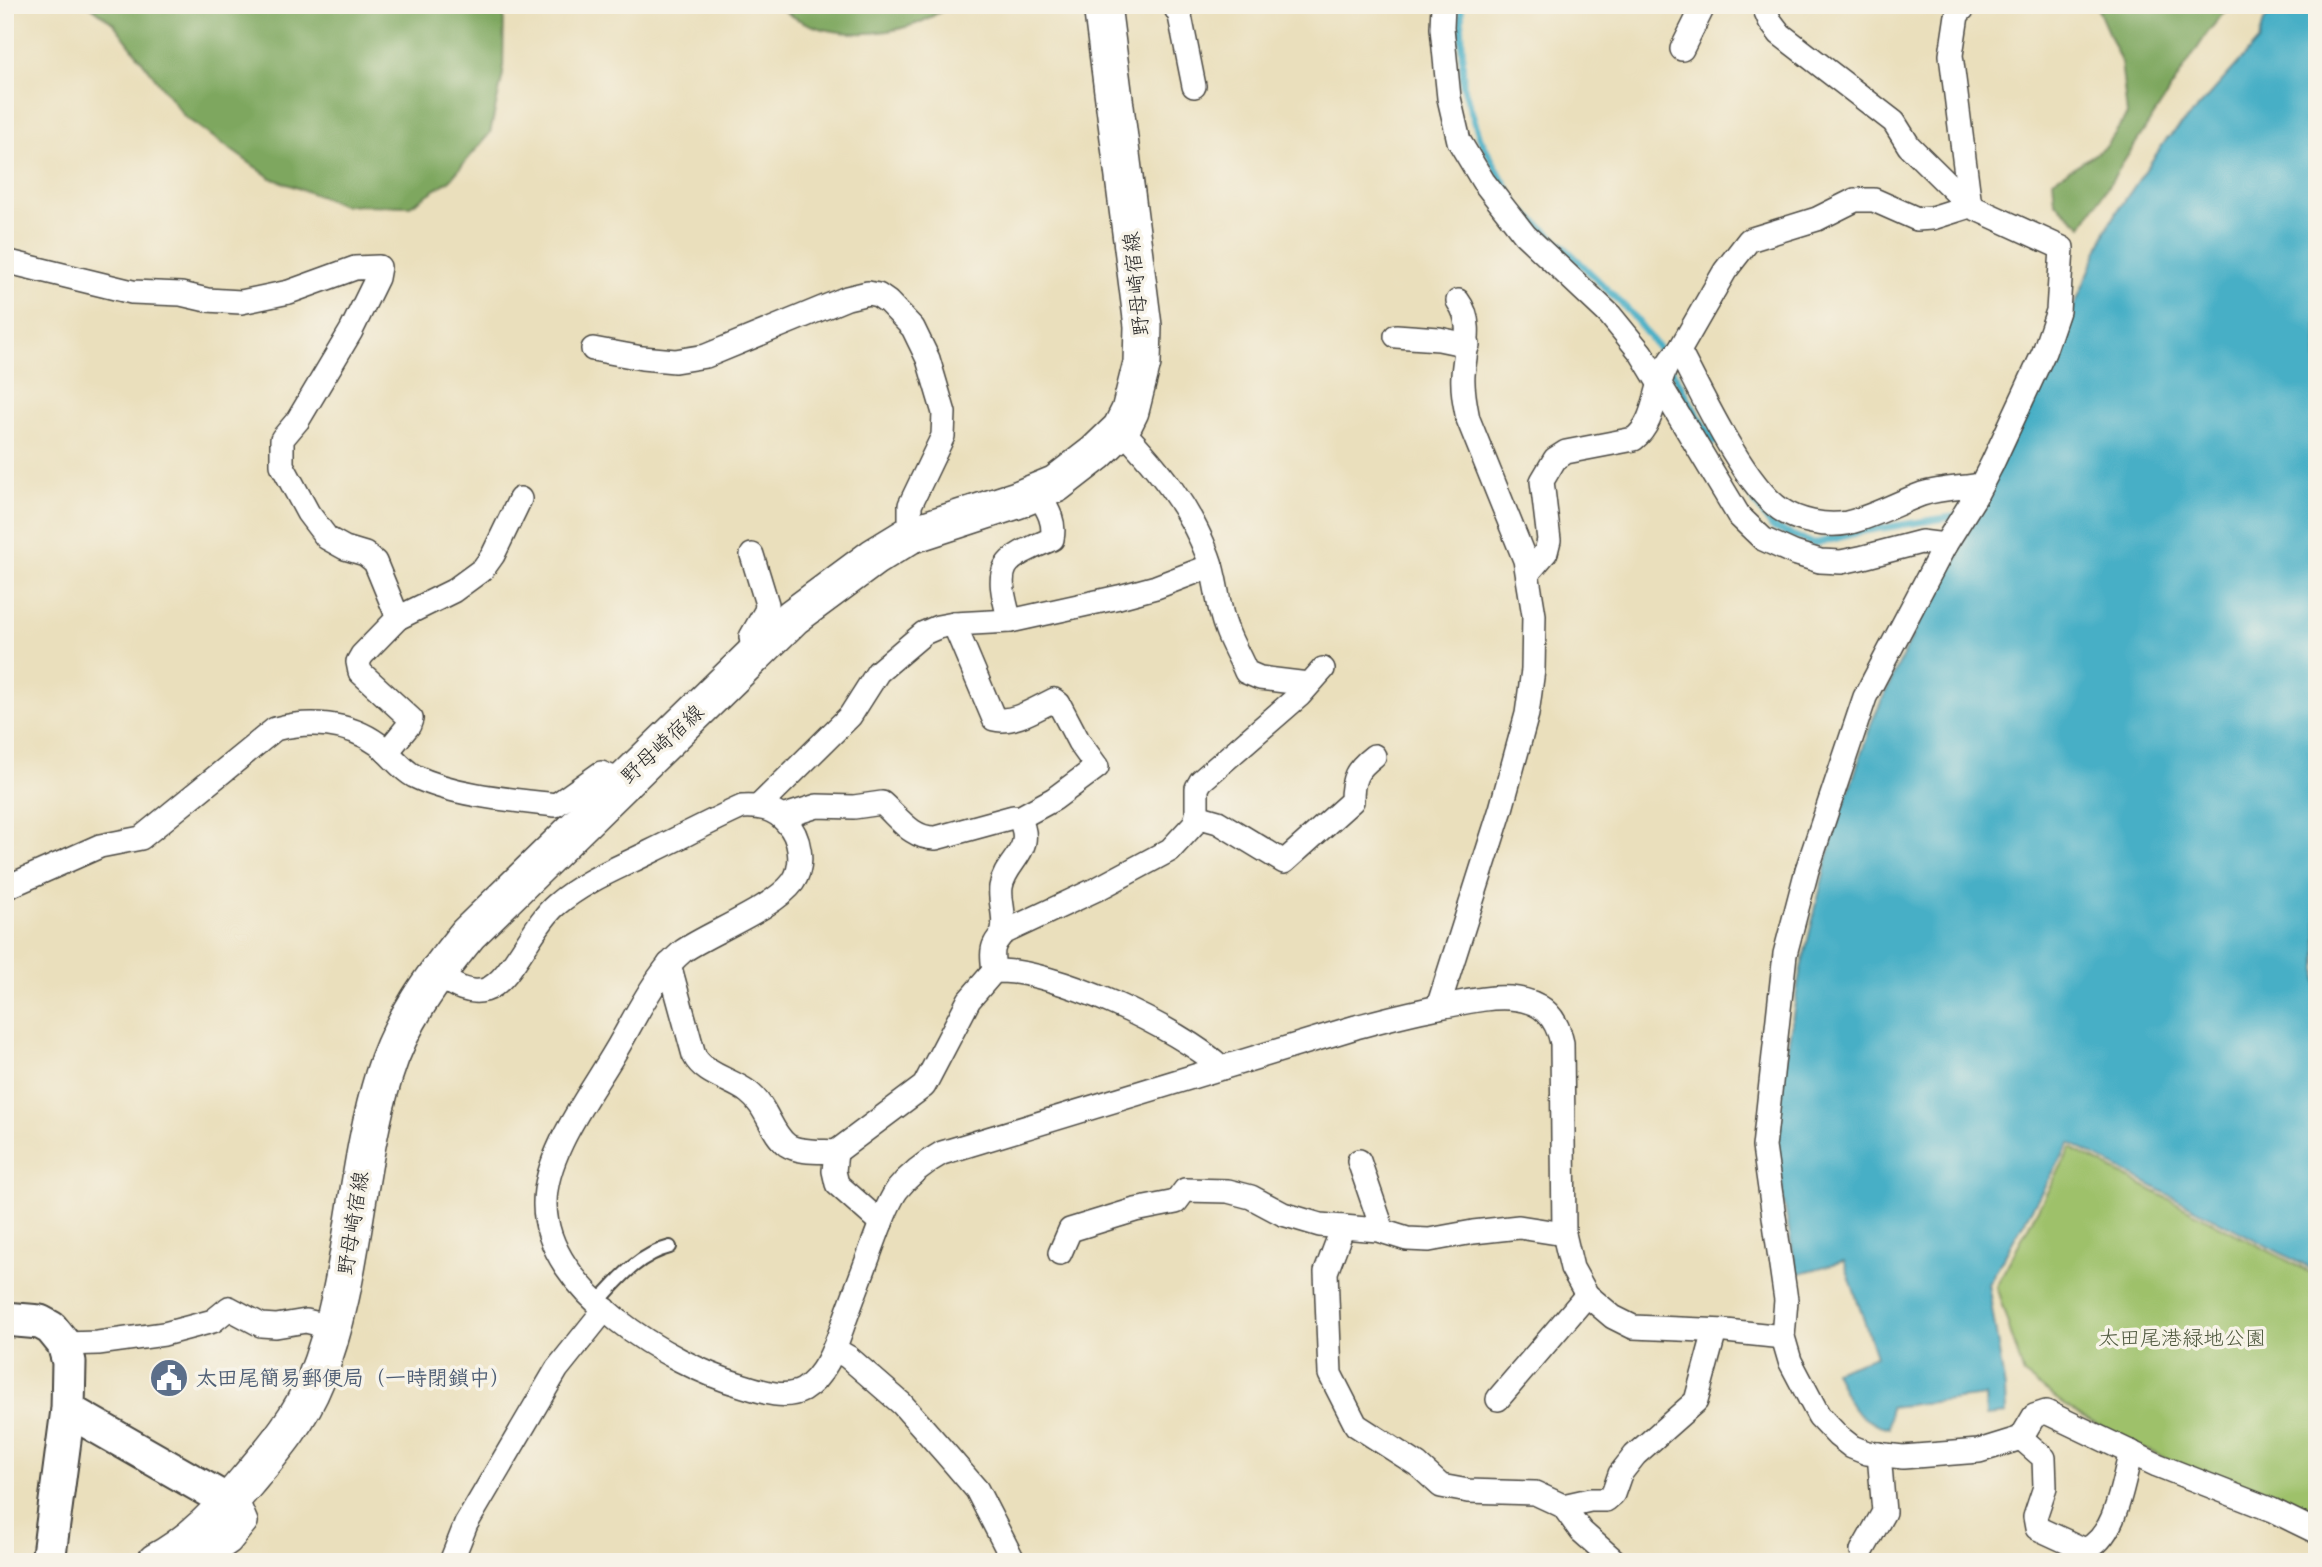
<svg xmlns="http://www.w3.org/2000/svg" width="2322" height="1567" font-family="'Architects Daughter','Klee One',sans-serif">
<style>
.green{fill:#9ec16b;stroke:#64764b;stroke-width:2}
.forest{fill:#7ea75f;stroke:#546945;stroke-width:2}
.water{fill:#47afc6;stroke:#396d78;stroke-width:2}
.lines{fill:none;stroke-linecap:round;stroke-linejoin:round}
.stream{stroke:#47afc6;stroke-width:7}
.lane-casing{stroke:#484641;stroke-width:16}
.street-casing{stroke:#484641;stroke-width:26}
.secondary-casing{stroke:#484641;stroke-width:37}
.primary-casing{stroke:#484641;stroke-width:40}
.lane{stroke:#fff;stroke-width:12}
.street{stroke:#fff;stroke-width:23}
.secondary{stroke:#fff;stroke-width:33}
.primary{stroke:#fff;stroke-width:37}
.labels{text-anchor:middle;stroke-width:7;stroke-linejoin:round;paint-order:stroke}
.street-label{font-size:21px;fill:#2b2b2b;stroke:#f7f3e8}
.park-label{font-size:21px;fill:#4e583e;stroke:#f7f3e8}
.service-label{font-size:21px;font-weight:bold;fill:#4e5e75;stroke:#f7f3e8;text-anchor:start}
</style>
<rect width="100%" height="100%" fill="#f7f3e8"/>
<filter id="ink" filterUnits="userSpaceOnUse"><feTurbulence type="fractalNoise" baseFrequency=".0143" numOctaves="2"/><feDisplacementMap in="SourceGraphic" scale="14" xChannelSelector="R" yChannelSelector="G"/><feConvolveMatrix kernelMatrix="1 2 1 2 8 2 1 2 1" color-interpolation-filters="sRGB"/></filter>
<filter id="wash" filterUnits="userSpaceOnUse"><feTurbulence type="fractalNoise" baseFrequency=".00686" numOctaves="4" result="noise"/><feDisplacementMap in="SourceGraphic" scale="28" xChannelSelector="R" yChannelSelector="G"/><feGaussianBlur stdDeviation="1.57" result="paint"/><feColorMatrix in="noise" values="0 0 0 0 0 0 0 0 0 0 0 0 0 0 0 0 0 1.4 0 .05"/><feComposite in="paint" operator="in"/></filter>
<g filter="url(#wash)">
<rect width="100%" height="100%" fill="#eadfbc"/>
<path class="green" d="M2071 1148 2317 1276V1521L2144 1449 2080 1416 2024 1375 1996 1286Z"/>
<g class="forest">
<path d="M89 5H504L503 74 490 133 450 180 410 206 343 205 271 178 185 117 114 24Z"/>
<path d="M777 5H952C939 12 926 21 913 25 868 39 813 37 777 5Z"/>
<path d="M2096 5H2230L2208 32 2082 226 2055 202 2053 180 2106 147 2127 115 2121 62Z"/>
</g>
<path class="water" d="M2277 5H2317V1272L2070 1143 1988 1284 2005 1389 2006 1414 1986 1416 1985 1396 1890 1407 1889 1428C1852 1419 1849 1403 1834 1371L1876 1356 1844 1261 1797 1274 1783 1198 1776 1117 1800 973 1831 844 1873 719 1932 595 1991 486 2074 307 2110 222 2166 140 2199 107 2259 40 2264 21Z"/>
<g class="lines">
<g class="stream">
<path d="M1461 5 1463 85 1480 138 1517 206 1564 247 1631 313 1666 358"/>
<path d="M1671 368 1696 413 1715 442"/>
<path d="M1749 493 1772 527 1814 544 1863 531 1958 516"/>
</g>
</g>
</g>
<g filter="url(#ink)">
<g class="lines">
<defs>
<path id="lane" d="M598 1302C619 1279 638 1255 670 1247"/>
<g id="street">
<path d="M1174 5 1180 16 1194 86"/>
<path d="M1443 5 1442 28 1449 98 1459 141 1483 181 1525 235 1610 315 1641 353 1739 516 1763 539 1794 553 1820 561 1841 562 1860 558 1921 542 1945 545"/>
<path d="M1966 5 1957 15 1951 55 1970 206 2062 248 2058 311 2044 352 1992 464 1975 497 1945 545 1865 697 1807 870 1785 954 1764 1147 1786 1300 1783 1337 1790 1361 1819 1416 1838 1436 1852 1447 1867 1453 1903 1457 1979 1451 2021 1438 2034 1416 2046 1412 2157 1465 2272 1510 2317 1532"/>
<path d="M1682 49 1704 5"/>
<path d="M5 261 132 292 181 294 207 300 241 302 289 292 355 268 379 267 377 278 351 331 298 420 282 439V465L308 513 327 538 345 548 365 554 375 562 398 618"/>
<path d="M1396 336 1439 339 1468 345"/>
<path d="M593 349 642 358 675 361 706 356 847 298 868 293 878 295 888 302 913 328 928 359 944 413 943 436 910 505V535"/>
<path d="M1679 351C1701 393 1743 483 1780 509 1797 521 1826 527 1847 523 1873 517 1897 503 1922 494 1941 488 1962 488 1981 485"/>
<path d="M1121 429C1157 467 1189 506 1208 556 1217 579 1217 606 1226 628 1231 643 1240 657 1246 672L1260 678 1308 684"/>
<path d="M752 555 767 604 766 611 751 637 754 654"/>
<path d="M1528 573 1546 552 1549 540 1542 481 1555 459 1566 452 1634 439C1661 418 1652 372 1679 351L1725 271 1749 240 1817 219 1855 200H1874L1917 219 1932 218 1970 206 1909 146 1894 122 1780 34 1770 21 1763 5"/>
<path d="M1010 621C994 564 1000 561 1052 539 1056 520 1046 507 1037 492"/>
<path d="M954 624 994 719C1013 724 1037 708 1054 700L1059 704 1079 742 1097 767 1054 799 1019 818"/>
<path d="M387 752 409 725 411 719 360 672 358 662 362 655 398 618 453 591 483 569 493 555 520 499"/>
<path d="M759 806 850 716 878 672 924 633 938 627 954 624 1010 621 1119 597 1156 587 1211 566"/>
<path d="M1197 816 1218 822 1284 862 1352 801C1352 778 1356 770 1374 756"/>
<path d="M782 817 817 806 854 807 882 803C899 818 912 839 936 838L1013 817 1019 818C1037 851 1005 860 1001 887 999 901 1006 916 1003 930 1002 936 997 939 995 944 991 951 993 962 994 971"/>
<path d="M5 888 100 846 141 838 275 729C309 720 348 722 378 744 390 753 401 769 414 776 455 796 512 800 556 805L601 773 623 782"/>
<path d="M1003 933 1099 888 1170 850 1194 824 1197 816V788L1201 781 1300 695 1323 669"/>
<path d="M669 964 694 1055C704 1075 731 1079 748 1092 768 1107 770 1132 787 1145 799 1153 822 1151 836 1152L834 1171 837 1184 881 1223"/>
<path d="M435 974C451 983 466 995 485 990 511 982 532 925 556 905 584 881 618 868 650 852 681 837 711 821 742 807 759 806 774 808 786 822 800 836 805 865 793 882 774 908 711 932 683 951 675 958 667 966 661 975 643 999 630 1027 615 1052 590 1095 544 1154 545 1205 546 1291 669 1364 741 1385 760 1391 784 1400 803 1390 824 1377 834 1350 842 1328 852 1300 863 1272 873 1244 880 1226 886 1206 897 1190 909 1175 924 1163 942 1153L1356 1027C1386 1019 1415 1011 1445 1006 1489 997 1550 983 1562 1043L1564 1234 1572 1268 1587 1295 1613 1317 1633 1327 1726 1331 1783 1337"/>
<path d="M1438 1007 1501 809 1527 714 1533 670 1534 615 1525 560 1468 419C1465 404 1462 390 1463 375 1465 349 1474 322 1458 301"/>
<path d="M836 1152 924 1086 969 1000 994 971C1052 968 1179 1028 1222 1068"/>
<path d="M1359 1161 1383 1231"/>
<path d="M1343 1227 1326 1272 1330 1374 1356 1425 1418 1465 1441 1486 1468 1491 1535 1493 1563 1506 1581 1531 1616 1562"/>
<path d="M1060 1253 1070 1230 1135 1210 1176 1202 1185 1190 1228 1191 1251 1197 1283 1214 1320 1225 1378 1230 1407 1239 1429 1240 1473 1232 1519 1227 1564 1234"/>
<path d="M64 1344 98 1343 164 1334 213 1321 229 1308 261 1325 276 1326 306 1321 331 1327"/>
<path d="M834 1349 848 1357 902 1404 947 1455 977 1490 1014 1562"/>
<path d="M1498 1399 1587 1295"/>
<path d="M2021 1438 2044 1458 2045 1487 2035 1517 2037 1528 2085 1550C2117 1536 2122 1483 2131 1452"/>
<path d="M1563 1506 1590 1500H1606L1613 1494 1620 1474 1635 1455 1696 1401 1715 1331"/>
<path d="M1862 1551 1884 1512 1879 1454"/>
<path d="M201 1562 230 1542 246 1522 241 1510 229 1502"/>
<path d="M451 1562 466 1524 557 1369 605 1309"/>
</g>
<g id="secondary">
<path d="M5 1319 40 1322 51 1328 64 1344 69 1362 68 1410 48 1562"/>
<path d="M68 1410 229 1502"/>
</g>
<path id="primary" d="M156 1562C192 1543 221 1512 247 1481 273 1450 300 1419 315 1381 355 1283 353 1175 384 1075 400 1022 433 977 468 934L793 617 874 557 910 535 1017 500 1056 484 1096 453 1121 429 1130 411 1142 363 1143 326 1102 5"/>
</defs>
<use href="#lane" class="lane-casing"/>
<use href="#street" class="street-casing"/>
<use href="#secondary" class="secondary-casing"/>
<use href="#primary" class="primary-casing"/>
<use href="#lane" class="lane"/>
<use href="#street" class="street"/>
<use href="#secondary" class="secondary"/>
<use href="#primary" class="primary"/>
</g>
</g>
<defs>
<symbol id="civic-disc" viewBox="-11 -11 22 22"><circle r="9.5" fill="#5c6f8a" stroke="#f7f3e8"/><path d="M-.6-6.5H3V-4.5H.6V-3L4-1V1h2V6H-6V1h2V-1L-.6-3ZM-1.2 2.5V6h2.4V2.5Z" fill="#fff"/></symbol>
</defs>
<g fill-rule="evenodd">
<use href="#civic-disc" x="147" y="1356" width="44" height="44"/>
</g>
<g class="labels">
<g class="street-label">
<text transform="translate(1136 284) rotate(-96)" y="7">野母崎宿線</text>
<text transform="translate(662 744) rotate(-43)" y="7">野母崎宿線</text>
<text transform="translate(353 1223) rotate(-81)" y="7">野母崎宿線</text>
</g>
<g class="park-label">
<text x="2182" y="1345">太田尾港緑地公園</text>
</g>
<g class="service-label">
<text x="196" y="1385">太田尾簡易郵便局（一時閉鎖中）</text>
</g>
</g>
<rect width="2322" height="1567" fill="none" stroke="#f7f3e8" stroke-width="28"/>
</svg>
